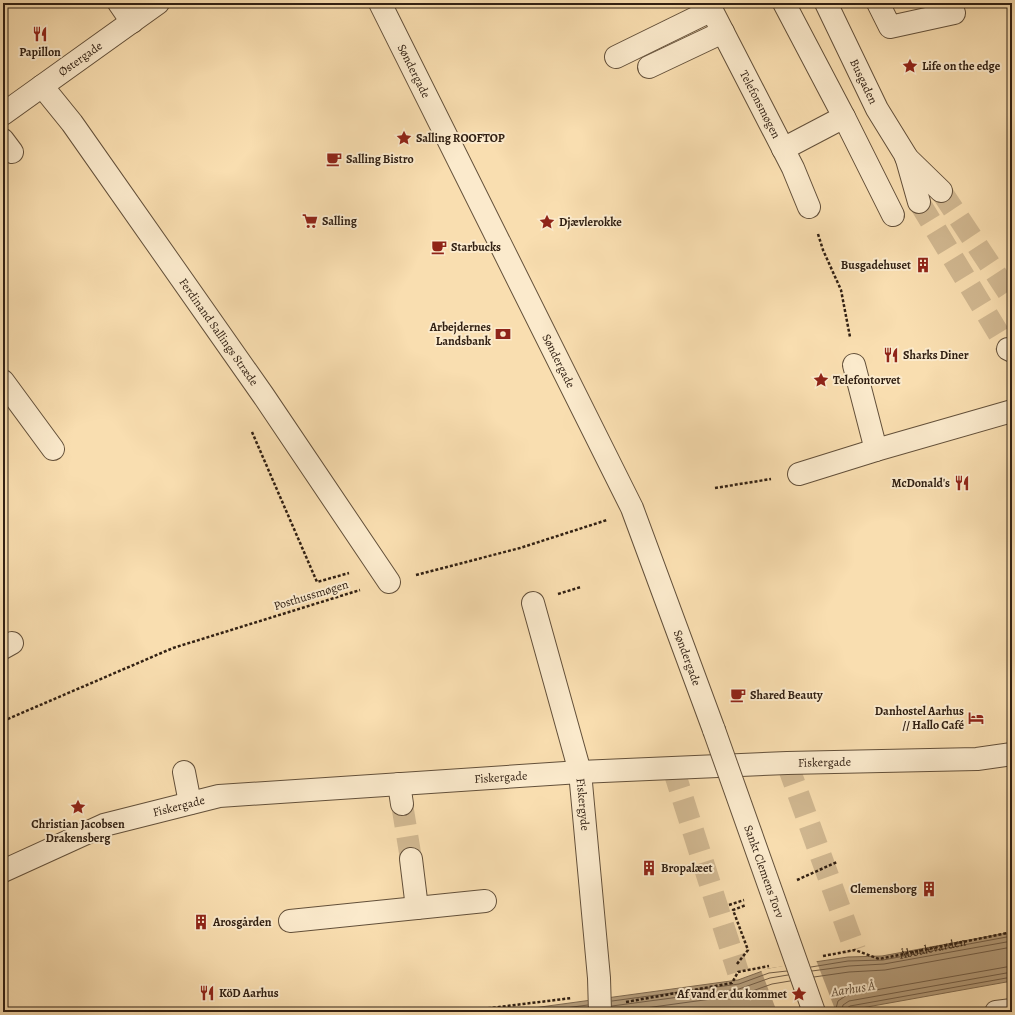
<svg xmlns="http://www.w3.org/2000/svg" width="1015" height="1015" font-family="Alegreya,serif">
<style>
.water{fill:#b59d7b;stroke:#806b51}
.pier{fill:#f9deb0}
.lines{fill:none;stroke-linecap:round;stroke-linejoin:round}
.shore{stroke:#735e47;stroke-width:1}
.minor-tunnel{stroke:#d1b891;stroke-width:22;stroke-dasharray:22 11;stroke-linecap:butt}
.minor-casing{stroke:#63503a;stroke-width:24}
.path{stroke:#312013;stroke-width:2.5;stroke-dasharray:3 2;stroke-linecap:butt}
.minor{stroke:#fbeacc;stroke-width:22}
.minor-bridge-casing{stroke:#63503a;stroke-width:24;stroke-linecap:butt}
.path-bridge{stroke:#312013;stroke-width:2.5;stroke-dasharray:3 2;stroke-linecap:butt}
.minor-bridge{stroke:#fbeacc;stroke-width:22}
.labels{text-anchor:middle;stroke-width:4;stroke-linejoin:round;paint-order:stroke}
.poi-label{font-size:12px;font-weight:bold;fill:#312013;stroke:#fbeacc;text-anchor:start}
.street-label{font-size:12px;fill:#312013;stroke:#fbeacc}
.water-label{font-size:13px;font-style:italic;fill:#5f4c37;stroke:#fbeacc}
</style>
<rect width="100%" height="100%" fill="#f9deb0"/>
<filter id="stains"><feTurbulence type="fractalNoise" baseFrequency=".005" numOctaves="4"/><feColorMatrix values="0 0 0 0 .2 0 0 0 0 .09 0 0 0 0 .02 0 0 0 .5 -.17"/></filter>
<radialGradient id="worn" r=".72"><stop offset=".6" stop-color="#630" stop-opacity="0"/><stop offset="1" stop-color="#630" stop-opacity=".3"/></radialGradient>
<path class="water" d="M1012 932V981L839 1012H504L738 980 768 969 848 957 882 956Z"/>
<path class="pier" d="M816 960 836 1012H777L761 970Z"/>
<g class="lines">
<g class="shore">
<path d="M811 967 848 961 883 960 1012 936"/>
<path d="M812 971 849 966 884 964 1012 941"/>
<path d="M814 977 849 972 885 970 1012 947"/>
<path d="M612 1001 739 984 769 973 787 971"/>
<path d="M612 1006 739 989 770 978 788 975"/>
<path d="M534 1012 588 1005"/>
<path d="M616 1012 741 995 772 984 790 981"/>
<path d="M835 1012 838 1001 847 995 1012 966"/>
<path d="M841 1012 843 1005 849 1001 1012 972"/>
<path d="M846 1012 847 1008 850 1006 1012 977"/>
</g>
<g class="minor-tunnel">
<path d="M941 191 1012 298"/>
<path d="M919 202 1008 349"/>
<path d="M787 763 855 950"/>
<path d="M673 768 738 972"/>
<path d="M402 804 411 859"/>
</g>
<defs>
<g id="minor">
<path d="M119 3 132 22"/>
<path id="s2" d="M380 3 632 508 714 730"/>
<path id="s3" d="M708 3 793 168 809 207"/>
<path id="s4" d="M826 3 877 109 906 156 919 202"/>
<path d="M878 3 890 27 954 13"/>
<path d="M616 57 712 10"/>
<path d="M649 67 723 32"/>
<path id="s5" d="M42 86 72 123 263 395 389 582"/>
<path id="s6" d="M3 114 158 3"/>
<path d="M844 117 893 215"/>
<path d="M3 140 12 152"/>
<path d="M783 149 844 117 784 3"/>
<path d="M906 157 941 191"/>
<path d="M1008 349 1012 351"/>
<path d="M854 365 876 450"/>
<path d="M3 381 53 449"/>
<path d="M799 474 876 450 1012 411"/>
<path id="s7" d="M533 603 580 772 599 978 600 1012"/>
<path d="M3 648 12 643"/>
<path d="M184 772 190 803"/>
<path d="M399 784 402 804"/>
<path d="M411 859 417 908"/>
<path id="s8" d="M3 871 104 825 219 796 580 772 787 763 977 759 1012 754"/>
<path d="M290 921 485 901"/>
<path d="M996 1012 1012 1010"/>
</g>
</defs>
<use href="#minor" class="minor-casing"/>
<g class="path">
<path d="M818 234 823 250 841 290 850 337"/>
<path d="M252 432 317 582 349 573"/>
<path d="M715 488 771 479"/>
<path d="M416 575 520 548 607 520"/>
<path d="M558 594 581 587"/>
<path d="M3 721 173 648 360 590"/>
<path id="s1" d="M823 956 855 950 879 959 1012 932"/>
<path d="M737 964 748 950 733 910 746 905"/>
<path d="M626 1002 732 983 738 972 769 966"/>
<path d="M458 1012 572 998"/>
</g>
<use href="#minor" class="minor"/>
<defs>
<g id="minor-bridge">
<path id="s9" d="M714 730 814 1012"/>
</g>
</defs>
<use href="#minor-bridge" class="minor-bridge-casing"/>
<g class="path-bridge">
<path d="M797 880 837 862"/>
<path d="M729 905 744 900"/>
</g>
<use href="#minor-bridge" class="minor-bridge"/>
</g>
<defs>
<symbol id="restaurant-bare" viewBox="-9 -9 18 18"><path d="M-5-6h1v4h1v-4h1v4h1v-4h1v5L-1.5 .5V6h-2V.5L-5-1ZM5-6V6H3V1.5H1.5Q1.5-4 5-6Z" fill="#8f2418" stroke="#fbeacc" stroke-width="2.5" paint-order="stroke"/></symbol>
<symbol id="sight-bare" viewBox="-9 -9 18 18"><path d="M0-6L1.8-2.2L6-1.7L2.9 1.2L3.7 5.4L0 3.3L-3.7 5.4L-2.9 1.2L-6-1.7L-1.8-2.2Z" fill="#8f2418" stroke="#fbeacc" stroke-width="2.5" paint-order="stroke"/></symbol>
<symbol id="cafe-bare" viewBox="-9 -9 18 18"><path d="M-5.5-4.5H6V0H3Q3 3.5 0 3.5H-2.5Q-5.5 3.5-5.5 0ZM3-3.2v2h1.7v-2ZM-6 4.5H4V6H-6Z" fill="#8f2418" stroke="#fbeacc" stroke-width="2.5" paint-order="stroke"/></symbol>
<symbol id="supermarket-bare" viewBox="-9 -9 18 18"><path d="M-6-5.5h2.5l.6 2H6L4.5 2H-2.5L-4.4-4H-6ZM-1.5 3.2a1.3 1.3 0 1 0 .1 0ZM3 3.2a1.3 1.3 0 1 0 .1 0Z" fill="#8f2418" stroke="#fbeacc" stroke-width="2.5" paint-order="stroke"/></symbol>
<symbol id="building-bare" viewBox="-9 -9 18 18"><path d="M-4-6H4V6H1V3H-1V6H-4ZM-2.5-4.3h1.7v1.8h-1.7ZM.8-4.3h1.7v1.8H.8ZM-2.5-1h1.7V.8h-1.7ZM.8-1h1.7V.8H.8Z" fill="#8f2418" stroke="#fbeacc" stroke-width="2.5" paint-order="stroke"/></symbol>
<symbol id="bank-bare" viewBox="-9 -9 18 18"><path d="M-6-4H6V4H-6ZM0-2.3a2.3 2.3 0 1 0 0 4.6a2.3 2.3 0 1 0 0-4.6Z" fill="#8f2418" stroke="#fbeacc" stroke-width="2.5" paint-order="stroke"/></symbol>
<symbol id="hotel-bare" viewBox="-9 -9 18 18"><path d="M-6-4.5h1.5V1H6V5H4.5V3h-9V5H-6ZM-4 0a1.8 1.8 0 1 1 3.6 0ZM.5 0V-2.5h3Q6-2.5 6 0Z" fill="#8f2418" stroke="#fbeacc" stroke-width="2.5" paint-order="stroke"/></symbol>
</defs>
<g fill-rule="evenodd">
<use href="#restaurant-bare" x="29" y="23" width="22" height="22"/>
<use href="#sight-bare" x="899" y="55" width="22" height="22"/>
<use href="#sight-bare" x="393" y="127" width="22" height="22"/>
<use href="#cafe-bare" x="323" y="148" width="22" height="22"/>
<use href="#supermarket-bare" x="299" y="210" width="22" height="22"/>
<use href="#sight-bare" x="536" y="211" width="22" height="22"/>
<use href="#cafe-bare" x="428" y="236" width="22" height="22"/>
<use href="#building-bare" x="912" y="254" width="22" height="22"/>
<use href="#bank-bare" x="492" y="323" width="22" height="22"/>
<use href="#restaurant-bare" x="880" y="344" width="22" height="22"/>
<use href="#sight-bare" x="810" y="369" width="22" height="22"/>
<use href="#restaurant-bare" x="951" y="472" width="22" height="22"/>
<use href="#cafe-bare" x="727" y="684" width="22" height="22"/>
<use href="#hotel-bare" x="965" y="707" width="22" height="22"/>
<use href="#sight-bare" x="67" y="796" width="22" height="22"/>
<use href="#building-bare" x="638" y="857" width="22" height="22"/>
<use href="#building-bare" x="918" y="878" width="22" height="22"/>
<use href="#building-bare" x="190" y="911" width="22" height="22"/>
<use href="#restaurant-bare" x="196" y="982" width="22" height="22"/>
<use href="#sight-bare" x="788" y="983" width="22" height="22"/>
</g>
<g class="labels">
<g class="poi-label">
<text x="40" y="56" text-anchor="middle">Papillon</text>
<text x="922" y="70">Life on the edge</text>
<text x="416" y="142">Salling ROOFTOP</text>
<text x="346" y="163">Salling Bistro</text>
<text x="322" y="225">Salling</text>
<text x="559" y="226">Djævlerokke</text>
<text x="451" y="251">Starbucks</text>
<text x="911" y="269" text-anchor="end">Busgadehuset</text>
<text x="491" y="331" text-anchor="end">Arbejdernes<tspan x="491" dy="14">Landsbank</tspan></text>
<text x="903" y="359">Sharks Diner</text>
<text x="833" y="384">Telefontorvet</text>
<text x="950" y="487" text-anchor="end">McDonald's</text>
<text x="750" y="699">Shared Beauty</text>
<text x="964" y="715" text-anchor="end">Danhostel Aarhus<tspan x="964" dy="14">// Hallo Café</tspan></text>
<text x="78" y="828" text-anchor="middle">Christian Jacobsen<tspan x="78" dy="14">Drakensberg</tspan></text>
<text x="661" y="872">Bropalæet</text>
<text x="917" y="893" text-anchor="end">Clemensborg</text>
<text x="213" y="926">Arosgården</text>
<text x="219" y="997">KöD Aarhus</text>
<text x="787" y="998" text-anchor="end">Af vand er du kommet</text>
</g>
<g class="street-label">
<text dy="4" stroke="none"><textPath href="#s6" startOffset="95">Østergade</textPath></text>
<text dy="4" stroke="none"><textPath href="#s2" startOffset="76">Søndergade</textPath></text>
<text dy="4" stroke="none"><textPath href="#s4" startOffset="87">Busgaden</textPath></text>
<text dy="4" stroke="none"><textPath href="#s3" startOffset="114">Telefonsmøgen</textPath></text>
<text dy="4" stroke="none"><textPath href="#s5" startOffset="303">Ferdinand Sallings Stræde</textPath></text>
<text dy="4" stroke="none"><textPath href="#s2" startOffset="400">Søndergade</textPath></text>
<text transform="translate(311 595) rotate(-17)" y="4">Posthussmøgen</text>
<text dy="4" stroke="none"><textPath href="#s2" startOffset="724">Søndergade</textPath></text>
<text dy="4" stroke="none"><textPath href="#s8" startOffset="836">Fiskergade</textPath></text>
<text dy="4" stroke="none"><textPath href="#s8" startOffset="512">Fiskergade</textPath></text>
<text dy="4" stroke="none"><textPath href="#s7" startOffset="208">Fiskergyde</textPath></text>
<text dy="4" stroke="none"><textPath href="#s8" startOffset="188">Fiskergade</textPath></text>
<text dy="4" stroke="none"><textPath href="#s9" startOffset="150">Sankt Clemens Torv</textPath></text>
<text dy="4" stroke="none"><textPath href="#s1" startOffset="113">Åboulevarden</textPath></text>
</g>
<g class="water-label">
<text transform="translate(853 988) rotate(-9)" y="5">Aarhus Å</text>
</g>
</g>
<rect width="1015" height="1015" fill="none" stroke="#f9deb0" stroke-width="16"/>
<rect x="4" y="4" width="1007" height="1007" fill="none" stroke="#312013" stroke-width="2"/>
<rect x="8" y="8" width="999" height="999" fill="none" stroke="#312013"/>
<rect width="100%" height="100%" filter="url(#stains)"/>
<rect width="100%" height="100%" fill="url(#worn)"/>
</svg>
